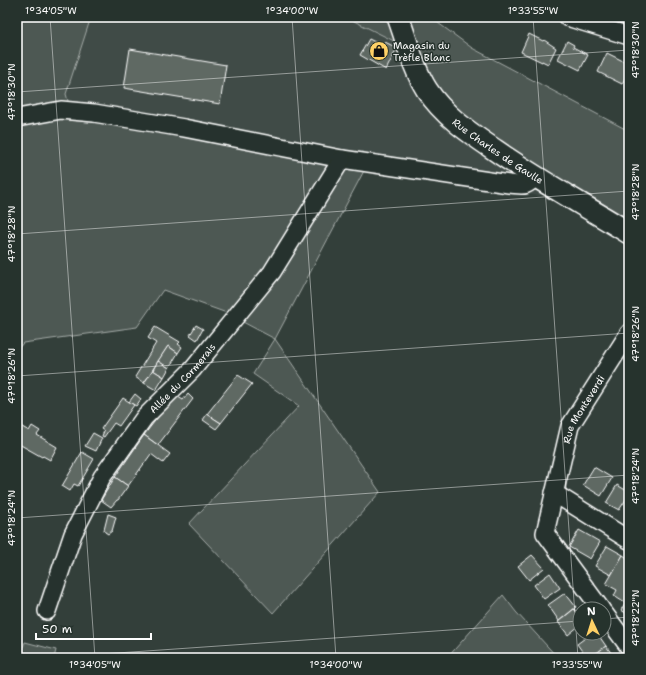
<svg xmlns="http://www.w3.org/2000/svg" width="646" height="675" font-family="'Shantell Sans',sans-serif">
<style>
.built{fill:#404c47}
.green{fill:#4d5853;stroke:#a6aca9}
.building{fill:#5f6964;stroke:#fff}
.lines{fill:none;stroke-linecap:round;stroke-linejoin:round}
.minor-casing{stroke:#fff;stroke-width:20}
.tertiary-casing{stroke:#fff;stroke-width:24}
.minor{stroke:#26332d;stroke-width:17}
.tertiary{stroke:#26332d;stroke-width:21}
.ticks{fill:none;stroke:#fff;stroke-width:1;stroke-opacity:0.45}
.labels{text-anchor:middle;stroke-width:3;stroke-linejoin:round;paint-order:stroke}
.poi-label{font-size:10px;fill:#fff;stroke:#26332d;text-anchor:start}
.street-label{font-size:10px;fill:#fff;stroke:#26332d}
.neatline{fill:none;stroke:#fff;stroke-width:1.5}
.ticks-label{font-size:10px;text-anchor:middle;fill:#fff}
</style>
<rect width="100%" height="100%" fill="#333f3a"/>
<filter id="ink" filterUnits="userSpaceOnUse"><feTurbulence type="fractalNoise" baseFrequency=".025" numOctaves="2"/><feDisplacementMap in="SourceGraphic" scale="8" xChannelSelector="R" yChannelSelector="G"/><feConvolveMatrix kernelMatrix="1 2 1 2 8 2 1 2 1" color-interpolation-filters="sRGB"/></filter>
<g filter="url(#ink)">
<path class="built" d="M91 17H346L400 44 422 57 547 174 540 196 73 118 66 94Z"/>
<g class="green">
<path d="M17 17H91L66 94 73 118 366 167 275 339 380 492 273 613 189 524 299 406 253 374 275 339 224 312 163 290 137 327 23 343 17 350Z"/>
<path d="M346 17H430L472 48 629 131V223L473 126 445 101 422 57 400 44Z"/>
<path d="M503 595 516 612 558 658H447Z"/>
<path d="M25 642 56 650 54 658H19Z"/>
</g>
<g class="building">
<path d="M529 34 543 41 544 40 556 48 548 64 542 61V62L521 52Z"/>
<path d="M369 39 383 46 385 42 397 48 386 70 360 55Z"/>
<path d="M567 41 574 45 573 47 588 55 580 70 558 59Z"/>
<path d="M130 49 226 65 220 104 124 88Z"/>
<path d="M607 53 629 64V71L622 84 598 72Z"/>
<path d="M196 325 203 329 197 340 190 335Z"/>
<path d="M155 327 180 342 178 344 182 347 178 353 168 346 144 383 135 377 156 343 148 338Z"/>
<path d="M168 346 178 353 169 368 158 361Z"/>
<path d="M158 361 169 368 164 377 153 370Z"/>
<path d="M153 370 164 377 156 390 144 383Z"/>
<path d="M238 375 252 384 221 423 207 414Z"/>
<path d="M135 394 141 399 136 406 129 402Z"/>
<path d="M188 394 193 399 158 445 144 435 175 395 183 400Z"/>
<path d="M123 398 134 405 119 426 114 423 104 437 102 436 104 431 101 429Z"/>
<path d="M207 414 221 423 216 429 203 420Z"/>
<path d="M17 424 29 431 32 426 40 431 37 435 57 447 50 460 43 456 42 457 17 443Z"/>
<path d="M93 433 102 438 96 451 85 446Z"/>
<path d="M144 435 170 454 163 463 151 454 128 486 115 477Z"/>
<path d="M82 452 94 459 78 486 74 484 70 491 62 486Z"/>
<path d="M594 467 612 478 601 496 583 485Z"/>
<path d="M115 477 128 486 118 500H117L111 507 101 500Z"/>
<path d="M617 485 629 492V495L619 510 606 503Z"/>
<path d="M108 514 116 517 112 531 108 534 105 532 104 530Z"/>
<path d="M579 530 600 542 590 559 569 547Z"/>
<path d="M607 546 623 555 611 575 595 566Z"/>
<path d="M532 555 544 568 529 580 518 566Z"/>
<path d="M623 555 629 559V615L621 610 625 603 614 596 617 590 606 584Z"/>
<path d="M550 573 560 588 544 599 534 585Z"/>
<path d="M565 593 576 607 559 621 548 605Z"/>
<path d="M574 609 580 616V625L568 635 558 622Z"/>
<path d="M592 633H597L606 646 590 658H587L577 644Z"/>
<path d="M606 646 615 658H590Z"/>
</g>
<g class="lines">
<defs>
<g id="minor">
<path d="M567 17 629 36"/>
<path d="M17 118 61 110 94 113 184 128 342 159 509 184C522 185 527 188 534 177"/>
<path d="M554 493 629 540"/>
<path id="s1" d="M601 609 545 533 570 426 629 333"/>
<path id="s2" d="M47 611 73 534 102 477 144 418 193 369 272 272 342 159"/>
<path d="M604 613 629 647"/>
</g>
<g id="tertiary">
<path id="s3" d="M398 17C407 41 413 68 427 90 444 116 470 133 495 150 538 180 584 205 629 233"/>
</g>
</defs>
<use href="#minor" class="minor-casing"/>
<use href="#tertiary" class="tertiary-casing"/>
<use href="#minor" class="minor"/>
<use href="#tertiary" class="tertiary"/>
</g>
</g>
<path class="ticks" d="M50 17 95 658M292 17 336 658M533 17 578 658M17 92 629 50M17 234 629 191M17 376 629 333M17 518 629 475M604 619 629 617M45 658 580 621"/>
<defs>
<symbol id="shop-disc" viewBox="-11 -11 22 22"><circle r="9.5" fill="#ffd166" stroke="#26332d"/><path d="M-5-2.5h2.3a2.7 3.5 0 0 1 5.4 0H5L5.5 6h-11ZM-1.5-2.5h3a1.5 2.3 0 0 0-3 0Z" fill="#111"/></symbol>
</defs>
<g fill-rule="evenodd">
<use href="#shop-disc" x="368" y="40" width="22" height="22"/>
</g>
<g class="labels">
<g class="poi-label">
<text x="393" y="49">Magasin du<tspan x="393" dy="12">Trèfle Blanc</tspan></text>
</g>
<g class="street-label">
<text dy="4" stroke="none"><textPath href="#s3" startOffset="173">Rue Charles de Gaulle</textPath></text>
<text dy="4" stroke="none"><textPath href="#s2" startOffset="273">Allée du Cormerais</textPath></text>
<text dy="4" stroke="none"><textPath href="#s1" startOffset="225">Rue Monteverdi</textPath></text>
</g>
</g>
<rect width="646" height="675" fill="none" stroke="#26332d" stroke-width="44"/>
<g transform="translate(592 621) rotate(356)"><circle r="19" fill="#26332d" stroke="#7d8581"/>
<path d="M0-3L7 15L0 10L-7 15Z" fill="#ffd166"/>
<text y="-6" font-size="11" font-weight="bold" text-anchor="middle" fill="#ffffff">N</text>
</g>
<path d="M36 633v6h115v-6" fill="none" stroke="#ffffff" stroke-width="2"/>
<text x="42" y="633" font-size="12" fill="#ffffff" stroke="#26332d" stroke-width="3" paint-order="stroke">50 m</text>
<rect x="22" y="22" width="602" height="631" class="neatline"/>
<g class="ticks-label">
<text x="51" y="14">1°34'05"W</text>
<text x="292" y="14">1°34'00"W</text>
<text x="533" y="14">1°33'55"W</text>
<text transform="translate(635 50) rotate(-90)" y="4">47°18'30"N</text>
<text transform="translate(11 92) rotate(-90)" y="4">47°18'30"N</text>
<text transform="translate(635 192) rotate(-90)" y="4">47°18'28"N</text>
<text transform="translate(11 234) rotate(-90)" y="4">47°18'28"N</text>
<text transform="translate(635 334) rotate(-90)" y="4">47°18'26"N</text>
<text transform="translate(11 376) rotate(-90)" y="4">47°18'26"N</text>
<text transform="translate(635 476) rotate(-90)" y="4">47°18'24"N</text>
<text transform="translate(11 518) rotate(-90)" y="4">47°18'24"N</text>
<text transform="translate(635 618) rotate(-90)" y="4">47°18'22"N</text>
<text x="95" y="668">1°34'05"W</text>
<text x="336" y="668">1°34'00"W</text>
<text x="577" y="668">1°33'55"W</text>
</g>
</svg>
